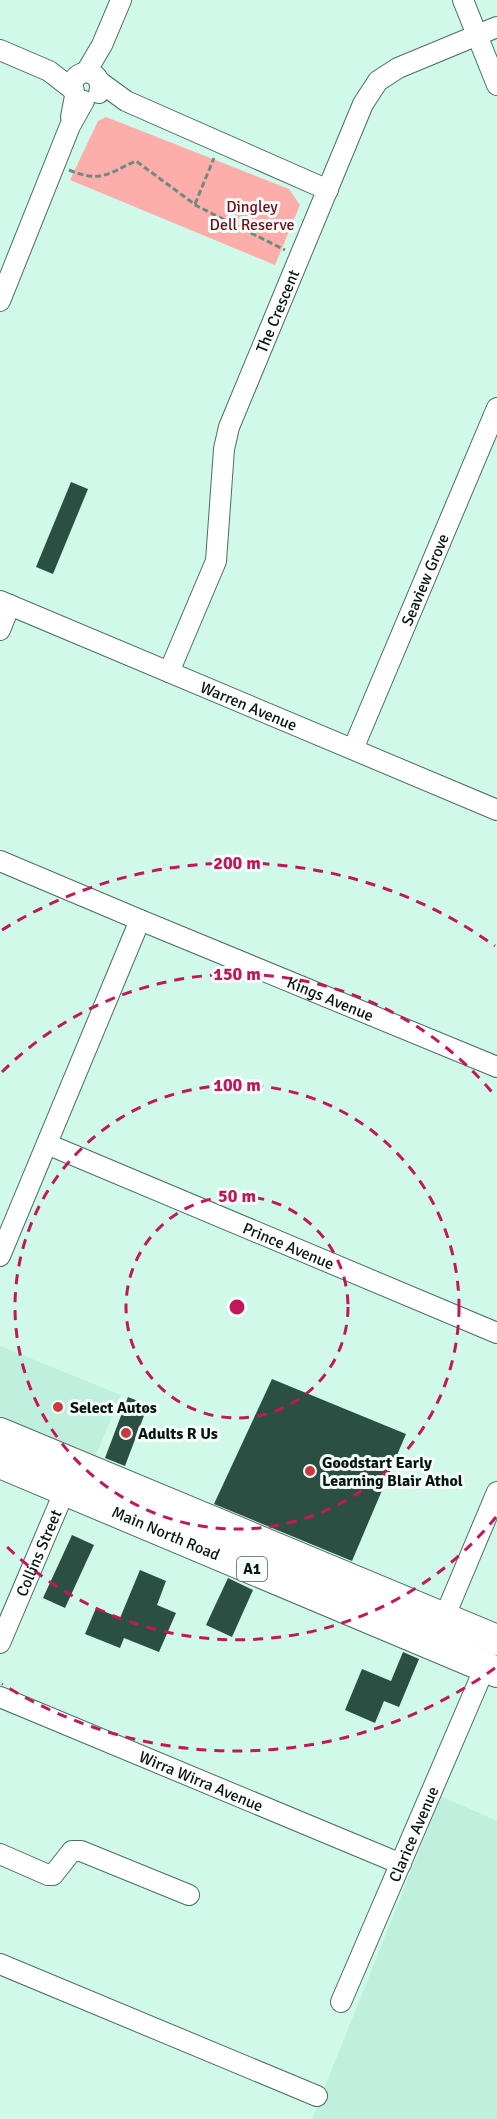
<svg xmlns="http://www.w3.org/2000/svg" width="497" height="2119" font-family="Signika,sans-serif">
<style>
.built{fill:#bff0de}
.green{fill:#fdadaa}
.building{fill:#2c4f44}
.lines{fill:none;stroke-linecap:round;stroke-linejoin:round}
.minor-casing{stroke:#4a6e61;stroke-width:22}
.highway-casing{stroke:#4a6e61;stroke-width:32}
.path{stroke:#6f8b81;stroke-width:3;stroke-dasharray:6 3;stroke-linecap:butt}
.minor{stroke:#fff;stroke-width:20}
.highway{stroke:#fff;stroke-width:30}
.ring{fill:none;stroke:#c2185b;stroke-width:3;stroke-dasharray:10 8}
.poi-dot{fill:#c93942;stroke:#f6fefb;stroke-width:2}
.labels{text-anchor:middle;stroke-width:6;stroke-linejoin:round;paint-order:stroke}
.shield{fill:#f6fefb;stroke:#4f5c57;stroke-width:1.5}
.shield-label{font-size:15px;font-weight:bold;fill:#071611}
.park-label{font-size:16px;fill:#710d19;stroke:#f6fefb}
.street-label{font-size:16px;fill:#071611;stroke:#f6fefb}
.poi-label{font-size:16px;font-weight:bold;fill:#071611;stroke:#f6fefb;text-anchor:start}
.centre{fill:#c2185b;stroke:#f6fefb;stroke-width:3}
.ring-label{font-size:18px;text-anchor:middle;font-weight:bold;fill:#c2185b;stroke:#f6fefb;stroke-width:6;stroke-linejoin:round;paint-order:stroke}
</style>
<rect width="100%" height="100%" fill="#d1f9ea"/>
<g class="built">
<path d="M0 1346 121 1395 95 1457 0 1419Z"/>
<path d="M441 1796 497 1821V2119H312Z"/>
</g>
<path class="green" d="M106 117 289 189 300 205 275 265 70 180 98 121Z"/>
<g class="building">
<path d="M71 482 88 489 53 574 36 567Z"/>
<path d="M272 1379 406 1434 352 1561 214 1504Z"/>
<path d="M128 1397 148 1405 125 1466 105 1458Z"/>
<path d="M72 1535 94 1545 65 1608 43 1598Z"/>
<path d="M140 1570 166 1581 157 1605 176 1613 159 1652 124 1638 120 1648 85 1634 96 1608 120 1618Z"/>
<path d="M228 1578 253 1590 232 1637 206 1625Z"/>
<path d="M403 1652 419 1659 399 1707 384 1701 375 1723 345 1710 362 1669 391 1681Z"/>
</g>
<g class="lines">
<defs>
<g id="minor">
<path d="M463 0 497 85"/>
<path d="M0 50 49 71 71 88"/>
<path d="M86 72 102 45 121 0"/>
<path d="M100 82 126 101 328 190"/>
<path d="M71 117 75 96 72 83C81 64 105 73 99 93"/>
<path d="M0 301 70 126 84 101"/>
<path id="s1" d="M0 601 497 810"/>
<path d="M0 630 10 605"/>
<path id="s2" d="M169 672 216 561 224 449 229 427 363 104 378 81 398 68 497 27"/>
<path id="s3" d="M353 749 497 408"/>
<path id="s4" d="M0 861 140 920 497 1067"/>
<path id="s5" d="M47 1144 497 1333"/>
<path d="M0 1256 140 920"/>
<path d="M444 1618 497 1492"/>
<path id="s6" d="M0 1643 65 1490"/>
<path id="s7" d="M0 1697 401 1864"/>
<path d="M0 1854 48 1875H53L72 1851H81L189 1895"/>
<path d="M0 1964 317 2096"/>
<path id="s8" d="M341 2002 485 1667"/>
</g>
<g id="highway">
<path d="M0 1433 497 1640"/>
<path id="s9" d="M0 1463 497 1672"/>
</g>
</defs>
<use href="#minor" class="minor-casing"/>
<use href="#highway" class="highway-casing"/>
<g class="path">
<path d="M69 170C101 183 107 174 136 161L197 206 285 250"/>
<path d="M195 204 214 158"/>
</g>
<use href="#minor" class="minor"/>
<use href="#highway" class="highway"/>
</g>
<g class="ring">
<circle cx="237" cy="1307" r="111"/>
<circle cx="237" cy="1307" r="222"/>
<path d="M496 1517A333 333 0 0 1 2 1542M2 1072A333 333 0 0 1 496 1097"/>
<path d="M495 1668A444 444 0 0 1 2 1684M2 930A444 444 0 0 1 495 946"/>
</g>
<g class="poi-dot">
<circle cx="58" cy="1407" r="6"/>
<circle cx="126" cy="1433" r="6"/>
<circle cx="310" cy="1471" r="6"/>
</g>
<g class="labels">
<rect class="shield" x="237" y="1557" width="30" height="24" rx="4.5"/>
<g class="shield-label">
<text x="252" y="1574">A1</text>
</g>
<g class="park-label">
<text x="252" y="212">Dingley<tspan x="252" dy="18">Dell Reserve</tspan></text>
</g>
<g class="street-label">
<text dy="6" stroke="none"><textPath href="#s2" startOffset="381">The Crescent</textPath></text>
<text dy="6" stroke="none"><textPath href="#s3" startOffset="184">Seaview Grove</textPath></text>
<text dy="6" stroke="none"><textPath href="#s1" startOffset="270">Warren Avenue</textPath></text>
<text dy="6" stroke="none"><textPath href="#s4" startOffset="358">Kings Avenue</textPath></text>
<text dy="6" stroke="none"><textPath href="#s5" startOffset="262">Prince Avenue</textPath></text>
<text dy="6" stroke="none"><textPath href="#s9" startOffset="180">Main North Road</textPath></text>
<text dy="6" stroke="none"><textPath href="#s6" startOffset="98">Collins Street</textPath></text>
<text dy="6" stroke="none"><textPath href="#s7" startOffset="218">Wirra Wirra Avenue</textPath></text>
<text dy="6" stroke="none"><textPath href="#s8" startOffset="183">Clarice Avenue</textPath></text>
</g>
<g class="poi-label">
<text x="70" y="1413">Select Autos</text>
<text x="138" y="1439">Adults R Us</text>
<text x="322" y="1468">Goodstart Early<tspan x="322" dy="18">Learning Blair Athol</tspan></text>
</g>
</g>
<circle cx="237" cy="1307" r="9" class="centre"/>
<g class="ring-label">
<text x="237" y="869">200 m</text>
<text x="237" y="980">150 m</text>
<text x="237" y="1091">100 m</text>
<text x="237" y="1202">50 m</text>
</g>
</svg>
